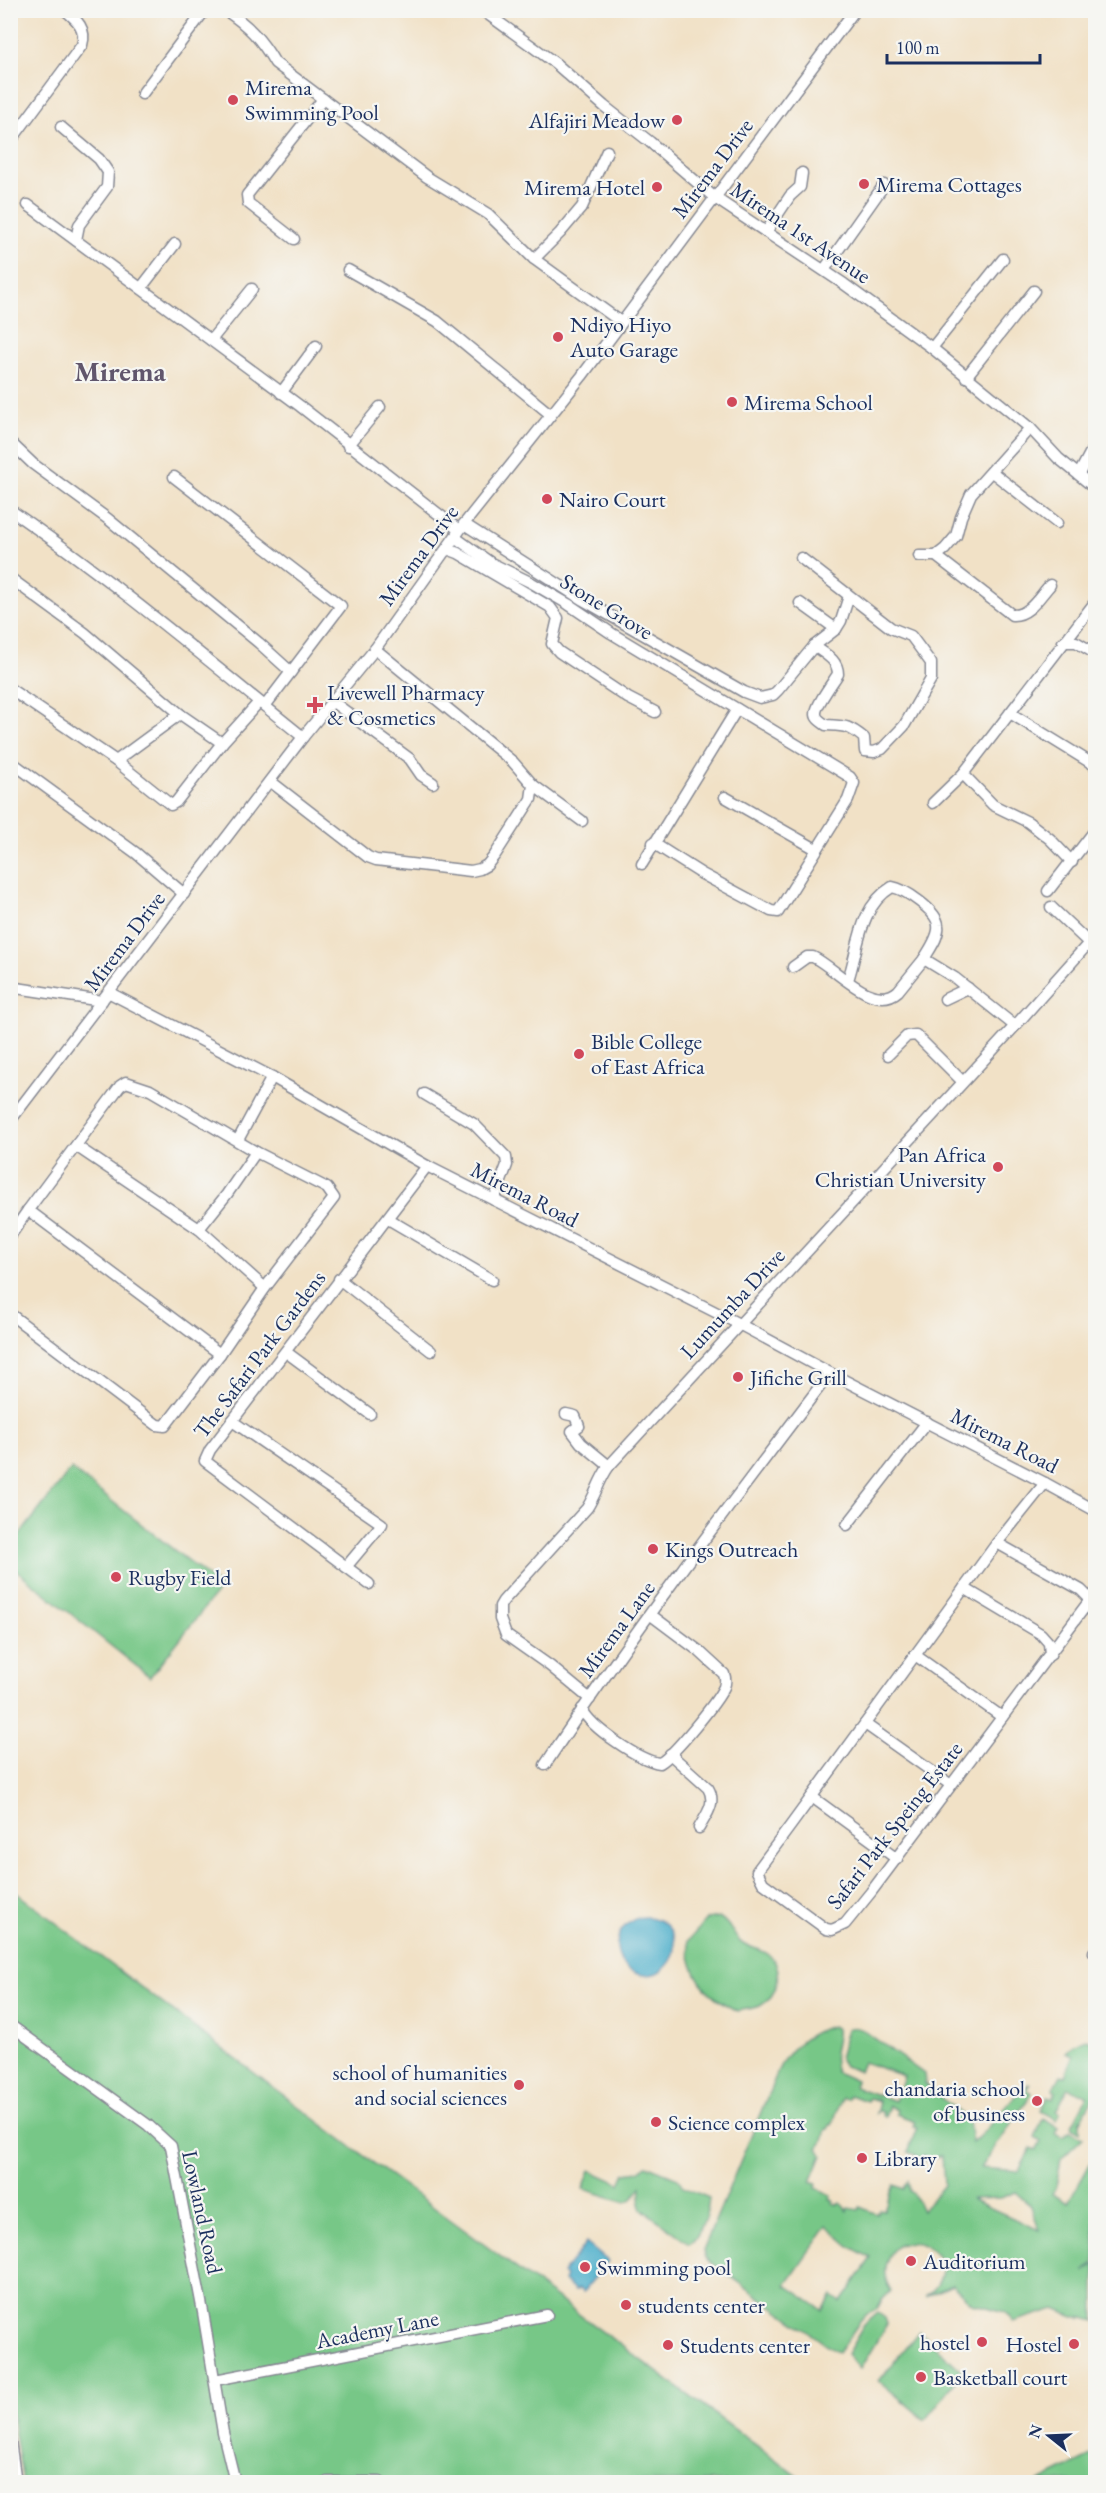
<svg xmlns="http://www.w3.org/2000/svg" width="1106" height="2493" font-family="'EB Garamond',serif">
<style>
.green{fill:#77c787;stroke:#497b72;stroke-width:1.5;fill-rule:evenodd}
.water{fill:#4baeca;stroke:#336e94;stroke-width:1.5}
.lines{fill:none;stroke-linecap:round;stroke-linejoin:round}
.minor-casing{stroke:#868892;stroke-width:13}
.minor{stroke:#fff;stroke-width:10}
.poi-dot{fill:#d1495b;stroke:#f6f6f2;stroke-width:2}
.labels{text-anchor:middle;stroke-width:4.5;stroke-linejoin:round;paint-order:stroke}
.poi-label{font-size:22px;fill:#1b2f5e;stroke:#f6f6f2;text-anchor:start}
.street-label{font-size:22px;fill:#1b2f5e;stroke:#f6f6f2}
.district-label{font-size:28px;font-weight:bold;fill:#61566c;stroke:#f6f6f2}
</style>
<rect width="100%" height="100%" fill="#f6f6f2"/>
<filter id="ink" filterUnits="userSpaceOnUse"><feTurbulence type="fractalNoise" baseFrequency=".0167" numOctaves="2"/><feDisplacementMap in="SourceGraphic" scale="12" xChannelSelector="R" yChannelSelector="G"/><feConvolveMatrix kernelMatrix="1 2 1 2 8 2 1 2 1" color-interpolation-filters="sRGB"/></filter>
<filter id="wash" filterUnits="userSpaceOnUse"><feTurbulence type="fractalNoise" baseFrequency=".008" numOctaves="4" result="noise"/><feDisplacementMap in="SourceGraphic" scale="24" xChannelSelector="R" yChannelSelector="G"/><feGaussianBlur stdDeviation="1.35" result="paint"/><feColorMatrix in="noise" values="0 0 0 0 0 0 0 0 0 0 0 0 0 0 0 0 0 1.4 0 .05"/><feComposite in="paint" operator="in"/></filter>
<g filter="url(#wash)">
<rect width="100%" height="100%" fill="#f1e1c6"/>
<g class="green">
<path d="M71 1469 221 1587 150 1677 11 1566V1546Z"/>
<path d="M10 1888 356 2150 806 2482H23L10 2404Z"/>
<path d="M719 1917C733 1925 732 1937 743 1944 751 1949 761 1948 769 1955 785 1969 778 1996 760 2006 753 2009 744 2009 737 2011 706 1995 690 1977 688 1941L707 1919Z"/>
<path d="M832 2026 837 2029C839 2045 829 2052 836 2072L856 2081 854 2087 895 2101 904 2076 863 2062 859 2071 844 2066 839 2058 847 2029C853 2026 861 2028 866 2032L924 2074 925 2083 930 2089 969 2120 972 2143C994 2125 1008 2098 1030 2083L1026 2090 1032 2093 981 2168 1019 2171 1031 2148 1036 2150 1041 2142 1035 2138 1043 2118 1059 2127 1056 2133 1063 2137 1070 2131 1083 2138 1061 2159 1056 2186 1052 2194 1068 2203 1095 2155V2261L1084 2272 1095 2264V2321L1081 2317 1082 2320 1080 2317H1074L1055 2309 1013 2322 1005 2312 972 2303 952 2285 925 2297C973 2261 904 2217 887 2260 882 2271 885 2281 891 2291L882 2300 877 2309 867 2314 859 2323 838 2353 705 2258 703 2250 781 2064C793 2044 810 2032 832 2026ZM849 2095 867 2101 869 2098 879 2101 876 2113 879 2110 883 2111 882 2115 885 2117 889 2106 897 2110 896 2114 915 2121 913 2126 917 2127 908 2152 916 2155 915 2161 924 2156 925 2162 942 2155 944 2185 922 2211 914 2194 910 2191 908 2181 904 2189 894 2185 884 2210 880 2209 877 2214 860 2207 859 2210 848 2208 847 2211 841 2203 838 2205 833 2203 834 2200 830 2199 832 2195 816 2188 817 2184 811 2182 822 2155 818 2148 822 2143 826 2129H828L830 2125H832L842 2098 847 2099ZM1015 2192 1031 2206 1039 2230 971 2199 1001 2198ZM827 2226 852 2248 871 2258 841 2302 832 2296 823 2310 786 2285Z"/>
<path d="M1086 2039 1095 2042V2094L1080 2122V2132L1071 2127 1087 2097 1069 2087 1056 2111 1060 2113 1057 2120 1041 2111 1048 2097 1053 2099 1056 2092 1053 2090 1061 2075 1065 2076 1073 2056 1066 2052 1073 2045Z"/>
<path d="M646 2165 678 2178 683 2187 709 2198C708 2211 701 2237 689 2243L642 2209 640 2204 641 2187 632 2199 626 2202 583 2189 590 2170 620 2184 625 2173 639 2171Z"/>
<path d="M878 2313 885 2318 887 2324 860 2369 847 2354 864 2325Z"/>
<path d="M919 2331 963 2372 925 2420 879 2381Z"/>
<path d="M1095 2454V2482H1038Z"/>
</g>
<g class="water">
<circle cx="646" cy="1946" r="29"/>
<path d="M586 2243 608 2261 583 2292 579 2289 575 2291 564 2281 566 2276 562 2273Z"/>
</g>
</g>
<g filter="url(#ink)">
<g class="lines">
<defs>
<g id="minor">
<path d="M225 10C248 25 261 39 275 63L427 177 488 214 534 259 621 322"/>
<path d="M482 10 555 63 604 106 650 142 715 198 844 284 932 348 1030 428 1058 458 1096 489"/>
<path d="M142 94 205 10"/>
<path d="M61 127 99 159 108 172 107 187 79 225 76 240"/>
<path d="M10 142 82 45C87 29 77 20 65 10"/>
<path d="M28 205 300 406 459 530"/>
<path d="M766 232 790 196 800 187 802 173"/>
<path d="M294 239 248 203 247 195 323 99"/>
<path d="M534 259 560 233 582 207 607 151"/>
<path d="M348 270 437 321 550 414"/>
<path d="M824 270 884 185"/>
<path d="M141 288 175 244"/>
<path d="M211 340 252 289"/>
<path d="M932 348 1003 259"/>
<path d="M966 377 1034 291"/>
<path d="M281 393 316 346"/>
<path d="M11 443 33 464 108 519 259 643 291 672"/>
<path d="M348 446 380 407"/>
<path d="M992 472 1057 523"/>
<path d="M1079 474 1096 442"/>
<path d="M174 477 341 606 265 706"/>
<path d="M10 510C113 580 207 660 303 737"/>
<path d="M464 524 583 600 744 692 760 698 773 695 778 690 814 646 836 629 841 621 849 596"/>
<path d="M456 538 491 563 532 583 568 604 611 633 827 763 850 777 854 783 848 800 778 912 771 911 702 874 653 843"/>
<path d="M447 549 458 553 550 607 558 618 552 644 559 652 628 698 655 712"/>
<path d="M919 556H936L945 549 956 536 961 517 971 494 1030 428"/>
<path d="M936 556 1012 615C1029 616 1039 597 1050 585"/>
<path d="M801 558 891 628 911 636 931 663V679L904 726 882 749 874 752 865 751 864 738C848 725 845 726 826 725 822 722 816 719 816 714 815 706 833 682 838 674 838 660 825 654 814 646"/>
<path d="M10 578 85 633 180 714 222 743 259 702"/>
<path d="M800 603 836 629"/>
<path d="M1063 642H1076L1096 654"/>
<path d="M10 689 116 761 171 805 176 802 222 743"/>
<path d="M333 702 410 759 421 775 433 783"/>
<path d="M1010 713 1096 601"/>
<path d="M10 761 136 853 184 894"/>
<path d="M116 761 180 714"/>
<path d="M963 774 993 805 1028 822 1050 839 1072 862"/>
<path d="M270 781 368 857 376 860 471 871 480 869 487 865 495 855 531 799 533 785 513 762 375 649"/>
<path d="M533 785 582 821"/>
<path d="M725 797 816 849"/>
<path d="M933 803 963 774 1010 713 1096 766"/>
<path d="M642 864 737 709"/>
<path d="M1048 891 1096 829"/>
<path d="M1051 907 1089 943"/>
<path d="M793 967 807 957H813C836 968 873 1013 898 991L924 959 955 978 1015 1026"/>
<path d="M848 980C859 947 859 907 892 887 905 889 937 911 938 925 940 936 929 950 924 959"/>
<path d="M10 987 102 1001"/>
<path d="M110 993 272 1077 427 1166 739 1324 830 1373 1045 1483 1096 1511"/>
<path d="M945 999 968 988"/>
<path d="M888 1055 907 1036 916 1035 962 1081"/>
<path d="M424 1094 474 1124 506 1157 507 1165 494 1200"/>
<path d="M10 1121 303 737 375 649 464 524 582 376 855 10"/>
<path d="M238 1140 272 1077"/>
<path d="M76 1146 199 1229 265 1288"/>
<path d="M388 1219 492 1280"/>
<path d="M199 1229 227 1194 256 1152"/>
<path d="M10 1236 28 1210 220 1354"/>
<path d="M339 1279 431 1351"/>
<path d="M10 1314 157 1425 165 1426 220 1354 265 1288 334 1198 327 1188 256 1152 150 1090 126 1082 120 1086 28 1210"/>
<path d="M286 1352 370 1414"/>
<path d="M566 1414 575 1416 579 1426 572 1431 581 1443 609 1466"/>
<path d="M232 1421 382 1524 346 1567"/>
<path d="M1045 1483 997 1543 791 1825 757 1871 763 1883 826 1929 832 1930 845 1924 871 1892 1096 1592"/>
<path d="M847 1525 927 1422"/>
<path d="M997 1543 1081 1590 1090 1599"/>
<path d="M369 1584 205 1461 210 1450 427 1166"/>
<path d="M964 1588 1041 1634 1049 1643 1050 1655"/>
<path d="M915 1655 1002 1717"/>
<path d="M590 1699 550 1666 506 1635 500 1619V1606L503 1601 587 1508C596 1494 599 1480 609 1466L1015 1026 1096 935"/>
<path d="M582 1709C590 1727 640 1761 660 1763 674 1755 717 1702 724 1687 726 1682 726 1679 724 1674L699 1651 651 1615"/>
<path d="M865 1724 951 1785"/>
<path d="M670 1754 708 1788C717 1803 706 1815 699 1828"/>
<path d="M545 1765C634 1630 732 1502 830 1373"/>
<path d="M812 1797 897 1859"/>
<path d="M1094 1952 1096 1951"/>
<path d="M10 2025 148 2125 171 2146 203 2312 223 2433 235 2482"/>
<path d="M215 2380 547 2315"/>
<path d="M10 2441 16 2482"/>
<path d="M327 2482H380"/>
</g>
</defs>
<use href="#minor" class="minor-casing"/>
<use href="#minor" class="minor"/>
</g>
</g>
<g class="poi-dot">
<circle cx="233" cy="100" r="6"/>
<circle cx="677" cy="120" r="6"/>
<circle cx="864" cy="184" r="6"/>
<circle cx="657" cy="187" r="6"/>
<circle cx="558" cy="337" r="6"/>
<circle cx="732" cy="402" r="6"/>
<circle cx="547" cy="499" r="6"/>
<path d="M312 696h6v6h6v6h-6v6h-6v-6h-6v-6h6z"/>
<circle cx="579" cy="1054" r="6"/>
<circle cx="998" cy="1167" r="6"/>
<circle cx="738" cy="1377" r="6"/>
<circle cx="653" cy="1549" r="6"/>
<circle cx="116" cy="1577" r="6"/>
<circle cx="519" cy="2085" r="6"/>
<circle cx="1037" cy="2101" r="6"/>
<circle cx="656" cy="2122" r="6"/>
<circle cx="862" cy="2158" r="6"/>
<circle cx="911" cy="2261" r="6"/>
<circle cx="585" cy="2267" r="6"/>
<circle cx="626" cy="2305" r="6"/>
<circle cx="982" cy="2342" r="6"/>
<circle cx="1074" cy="2344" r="6"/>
<circle cx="668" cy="2345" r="6"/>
<circle cx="921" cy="2377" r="6"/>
</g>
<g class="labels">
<g class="poi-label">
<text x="245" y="95">Mirema<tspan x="245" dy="25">Swimming Pool</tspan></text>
<text x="665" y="128" text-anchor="end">Alfajiri Meadow</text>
<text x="876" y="192">Mirema Cottages</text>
<text x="645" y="195" text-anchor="end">Mirema Hotel</text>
<text x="570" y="332">Ndiyo Hiyo<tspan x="570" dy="25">Auto Garage</tspan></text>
<text x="744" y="410">Mirema School</text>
<text x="559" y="507">Nairo Court</text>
<text x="327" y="700">Livewell Pharmacy<tspan x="327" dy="25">&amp; Cosmetics</tspan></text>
<text x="591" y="1049">Bible College<tspan x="591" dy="25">of East Africa</tspan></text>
<text x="986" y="1162" text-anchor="end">Pan Africa<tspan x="986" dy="25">Christian University</tspan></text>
<text x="750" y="1385">Jifiche Grill</text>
<text x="665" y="1557">Kings Outreach</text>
<text x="128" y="1585">Rugby Field</text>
<text x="507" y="2080" text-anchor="end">school of humanities<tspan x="507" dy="25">and social sciences</tspan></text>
<text x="1025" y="2096" text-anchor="end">chandaria school<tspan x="1025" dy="25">of business</tspan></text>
<text x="668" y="2130">Science complex</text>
<text x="874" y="2166">Library</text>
<text x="923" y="2269">Auditorium</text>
<text x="597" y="2275">Swimming pool</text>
<text x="638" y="2313">students center</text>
<text x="970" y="2350" text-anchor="end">hostel</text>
<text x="1062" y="2352" text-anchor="end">Hostel</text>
<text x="680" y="2353">Students center</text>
<text x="933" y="2385">Basketball court</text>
</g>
<g class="street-label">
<text transform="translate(712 168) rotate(-53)" y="8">Mirema Drive</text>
<text transform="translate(801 232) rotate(34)" y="8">Mirema 1st Avenue</text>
<text transform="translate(418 555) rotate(-54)" y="8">Mirema Drive</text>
<text transform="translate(607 606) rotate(32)" y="8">Stone Grove</text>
<text transform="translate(124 941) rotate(-53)" y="8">Mirema Drive</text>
<text transform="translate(525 1194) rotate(27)" y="8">Mirema Road</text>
<text transform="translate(732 1303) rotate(-47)" y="8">Lumumba Drive</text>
<text transform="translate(259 1354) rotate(-53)" y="8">The Safari Park Gardens</text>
<text transform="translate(1005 1440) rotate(27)" y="8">Mirema Road</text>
<text transform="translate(616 1629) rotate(-54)" y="8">Mirema Lane</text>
<text transform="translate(894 1825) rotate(-52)" y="8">Safari Park Speing Estate</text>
<text transform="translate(203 2212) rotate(78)" y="8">Lowland Road</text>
<text transform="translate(377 2329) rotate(-11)" y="8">Academy Lane</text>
</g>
<g class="district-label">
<text x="120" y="381">Mirema</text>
</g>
</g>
<rect width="1106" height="2493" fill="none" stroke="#f6f6f2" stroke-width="36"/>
<g transform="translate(1049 2436) rotate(288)" stroke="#f6f6f2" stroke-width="4.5" paint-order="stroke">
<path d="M0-4.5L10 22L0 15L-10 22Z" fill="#1b2f5e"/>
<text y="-9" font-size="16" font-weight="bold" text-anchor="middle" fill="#1b2f5e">N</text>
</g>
<path d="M887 54v9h153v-9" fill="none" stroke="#1b2f5e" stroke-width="3"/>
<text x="896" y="54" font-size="18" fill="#1b2f5e" stroke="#f6f6f2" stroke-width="4.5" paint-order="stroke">100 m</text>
</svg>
